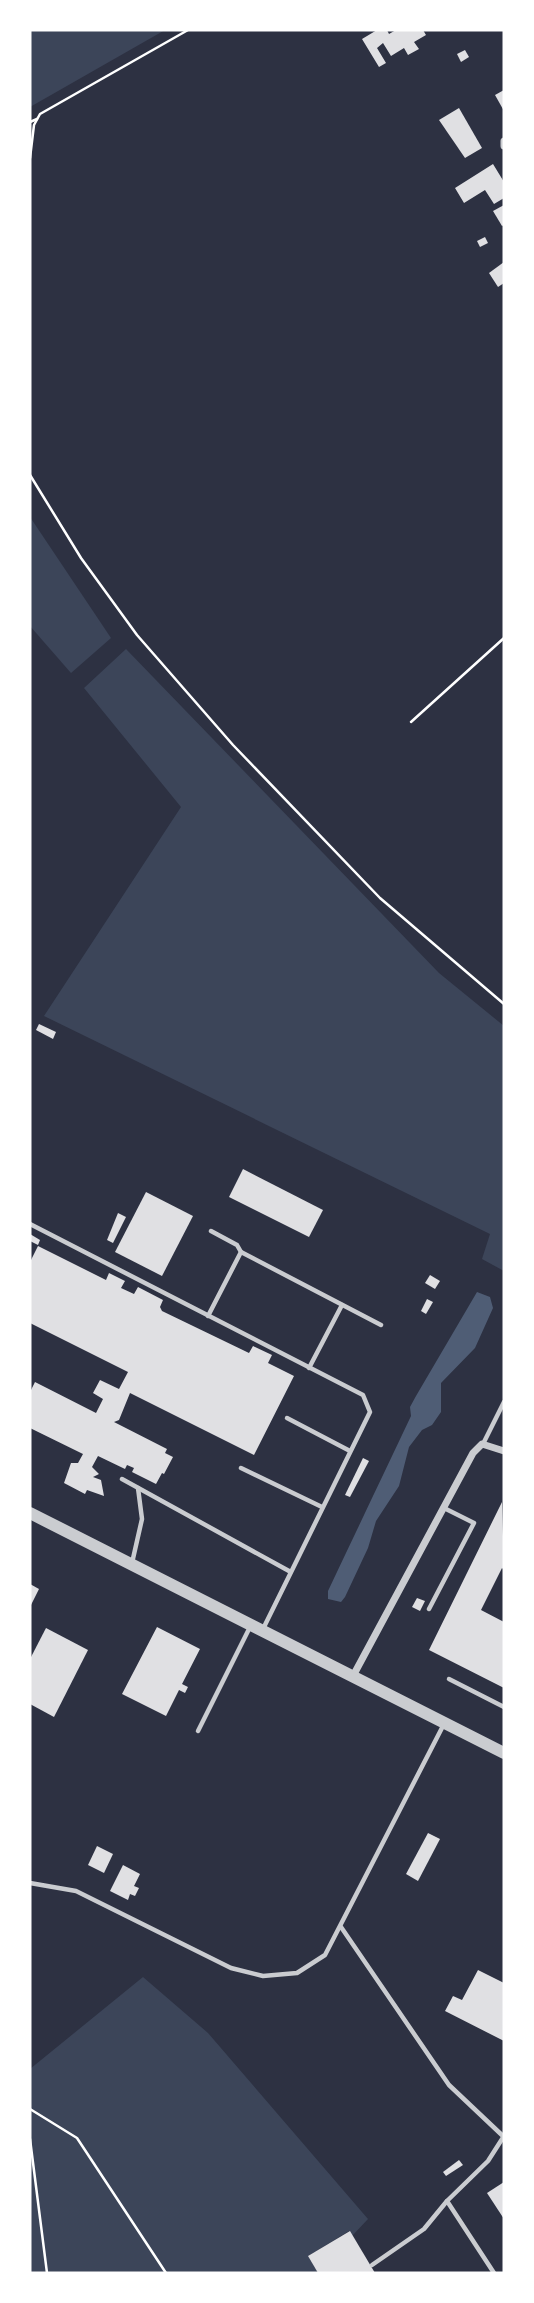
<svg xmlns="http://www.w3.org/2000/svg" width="534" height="2303" font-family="Quicksand,sans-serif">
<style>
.green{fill:#3c4559}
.water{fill:#4f5d75}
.building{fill:#e0e0e3}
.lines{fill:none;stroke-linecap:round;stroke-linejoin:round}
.path{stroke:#fff;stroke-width:2.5}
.service{stroke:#caccd0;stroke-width:4.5}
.minor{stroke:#caccd0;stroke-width:7}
.tertiary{stroke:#caccd0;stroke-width:12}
</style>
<rect width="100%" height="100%" fill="#2d3142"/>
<g class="green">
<path d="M30 30H165L30 107Z"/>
<path d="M30 517 111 638 71 673 30 626Z"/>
<path d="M126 649 439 973 504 1026V1271L482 1259 490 1234 44 1016 181 807 84 688Z"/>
<path d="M143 1977 208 2033 368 2219 352 2236 349 2231 308 2256 318 2273H30V2069Z"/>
</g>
<path class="water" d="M477 1292 490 1297 493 1308 475 1348 441 1383V1412L432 1425 422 1430 409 1447 399 1486 376 1521 368 1548 345 1597 341 1602 328 1599V1591C356 1532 383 1475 411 1416L410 1407 416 1396Z"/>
<g class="building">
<path d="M377 30H387L389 34 396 30H423L426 35 414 42 419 49 408 55 404 48 391 56 383 43 377 48 386 63 379 67 362 39Z"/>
<path d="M465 50 469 57 461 62 457 54Z"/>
<path d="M504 90V111L495 95Z"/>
<path d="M459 108 482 148 465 158 439 120Z"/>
<path d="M493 164 504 182V198L494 204 485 190 464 203 455 188Z"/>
<path d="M504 205V225L502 226 493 211Z"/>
<path d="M485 237 488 243 480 247 477 241Z"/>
<path d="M504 262V283L498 287 489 273Z"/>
<path d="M39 1024 56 1032 53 1039 36 1030Z"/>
<path d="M243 1169 323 1210 309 1237 229 1197Z"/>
<path d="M146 1192 193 1216 162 1276 115 1252Z"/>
<path d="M118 1213 126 1217 113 1243 107 1240Z"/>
<path d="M30 1234 40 1240 38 1245 30 1241Z"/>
<path d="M38 1246 106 1280 109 1273 125 1281 121 1288 134 1294 138 1287 163 1300 160 1307 162 1311 249 1353 253 1346 272 1355 268 1363 294 1376 254 1455 130 1393 119 1420 114 1422 167 1449 165 1453 173 1457 164 1474 162 1473 156 1484 132 1472 134 1468 127 1465 125 1469 98 1456 92 1467 99 1474 93 1477 101 1480 104 1496 87 1490 85 1494 64 1483 71 1463H78L83 1454 30 1428V1392L35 1382 96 1413 103 1399 93 1393 100 1380 119 1389 128 1372 30 1323V1262Z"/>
<path d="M430 1275 440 1281 435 1289 425 1283Z"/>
<path d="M427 1299 433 1302 426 1314 421 1311Z"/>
<path d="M363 1458 369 1461 350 1497 345 1495Z"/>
<path d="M502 1502 504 1570 502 1568 481 1610 504 1622V1688L429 1650Z"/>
<path d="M30 1584 39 1589 30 1607Z"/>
<path d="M417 1598 425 1601 420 1611 412 1607Z"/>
<path d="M157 1627 200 1649 182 1684 188 1687 185 1693 179 1690 166 1716 122 1694Z"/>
<path d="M46 1628 88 1650 54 1717 30 1704V1659Z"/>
<path d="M428 1833 440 1839 418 1881 406 1874Z"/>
<path d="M97 1846 113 1854 104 1873 88 1865Z"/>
<path d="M123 1865 140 1874 134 1886 139 1888 135 1896 130 1894 128 1900 110 1891Z"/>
<path d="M478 1970 504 1983V2041L445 2011 453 1996 462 2000Z"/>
<path d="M459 2160 463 2165 446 2176 443 2172Z"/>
<path d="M504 2182V2219L487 2193Z"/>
<path d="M350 2231 375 2273H318L308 2256Z"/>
</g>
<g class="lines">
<g class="path">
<path d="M30 122 37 119"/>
<path d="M30 158 34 125 40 114 188 30"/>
<path d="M30 475 81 558 137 635 233 745 380 898 504 1004"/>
<path d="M411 722 504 638"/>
<path d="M30 2109 77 2138 166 2273"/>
<path d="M30 2139 47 2273"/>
</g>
<g class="service">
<path d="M30 1224 363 1395 370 1412 263 1629"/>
<path d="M211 1231 237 1245 241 1252 381 1325"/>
<path d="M208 1316 241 1252"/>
<path d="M309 1368 342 1305"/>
<path d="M287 1418 350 1451"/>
<path d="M483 1444 504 1402"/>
<path d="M241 1468 322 1507"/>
<path d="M122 1479 289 1571"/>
<path d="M132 1563 142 1519 138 1488"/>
<path d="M429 1609 474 1523 444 1508"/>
<path d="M449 1679 504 1707"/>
<path d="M198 1731 251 1625"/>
<path d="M30 1883 76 1891 231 1968 263 1976 297 1973 325 1955 444 1724"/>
<path d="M341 1927 449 2085 504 2137"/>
<path d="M447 2201 494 2273"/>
<path d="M372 2265 424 2229 447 2201 488 2161 504 2136"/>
</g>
<g class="minor">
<path d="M504 141V146"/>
<path d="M353 1676 473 1453 482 1444 504 1451"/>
</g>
<path class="tertiary" d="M30 1513 504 1753"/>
</g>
<rect width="534" height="2303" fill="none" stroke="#ffffff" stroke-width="63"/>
</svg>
